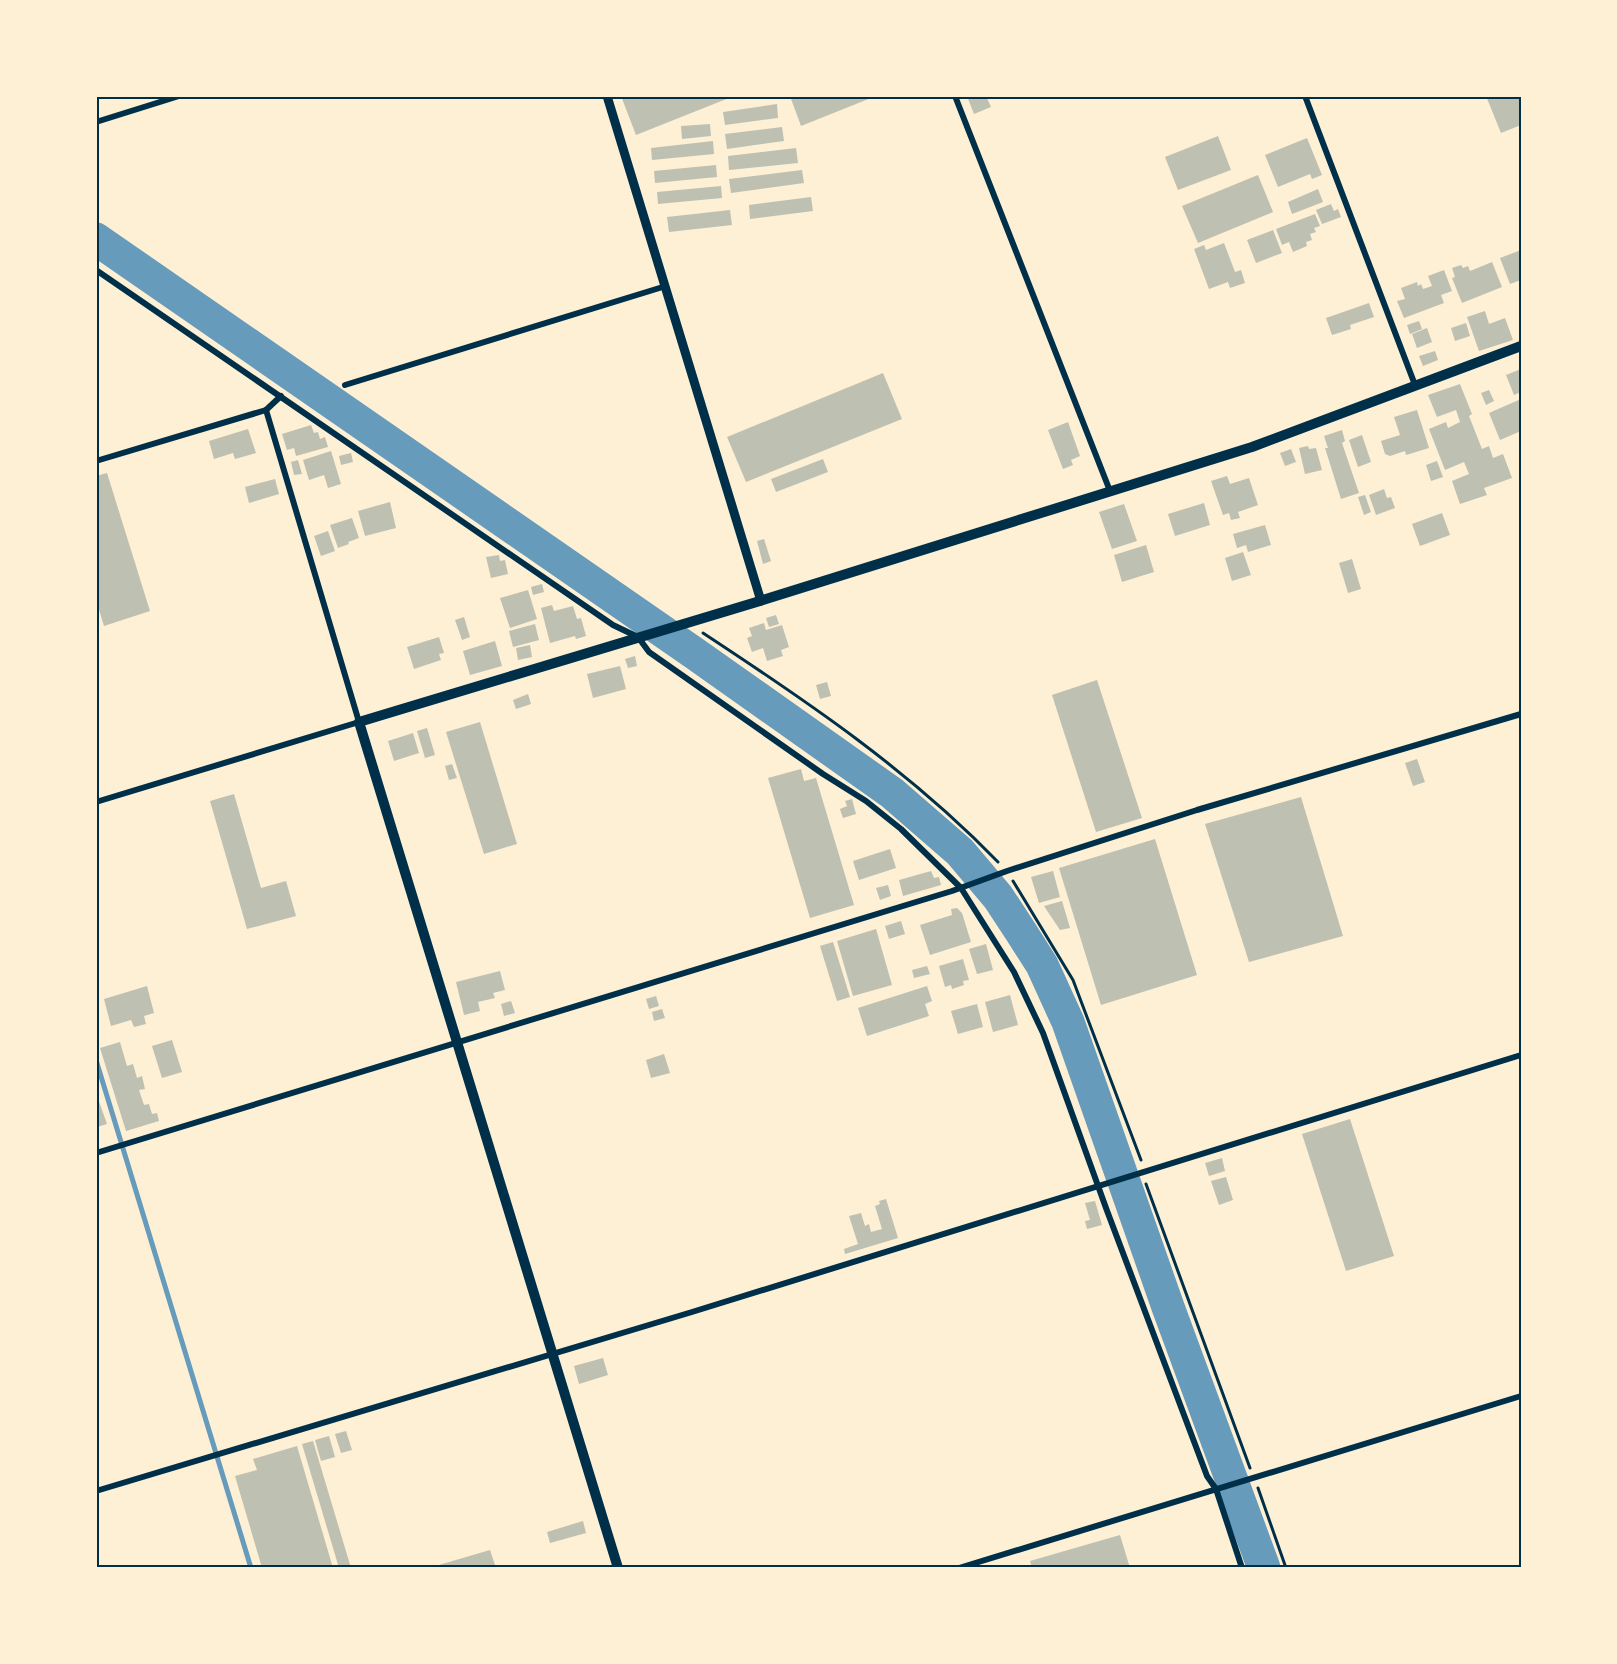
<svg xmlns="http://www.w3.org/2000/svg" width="1617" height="1664" font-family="'Source Serif 4',serif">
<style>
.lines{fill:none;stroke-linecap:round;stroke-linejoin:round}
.stream{stroke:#669bbc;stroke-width:5}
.river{stroke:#669bbc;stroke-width:33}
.building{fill:#bec0b2}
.path{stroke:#003049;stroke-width:3}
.minor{stroke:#003049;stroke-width:6}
.tertiary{stroke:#003049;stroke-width:9}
.secondary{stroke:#003049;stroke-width:10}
.neatline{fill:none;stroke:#003049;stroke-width:2}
</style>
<rect width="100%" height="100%" fill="#fdf0d5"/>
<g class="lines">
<path class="stream" d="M96 1060 251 1568"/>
<path class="river" d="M96 239 694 653 892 793 960 852 998 897 1021 932 1042 965 1068 1022 1168 1307 1264 1568"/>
</g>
<g class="building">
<path d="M621 96H734L636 135Z"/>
<path d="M790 96H876L801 126Z"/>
<path d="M967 96H986L991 107 974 114Z"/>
<path d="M1486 96H1521V125L1501 133Z"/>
<path d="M777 104 778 118 725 125 723 112Z"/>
<path d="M710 124 711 136 682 139 681 126Z"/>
<path d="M782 127 784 141 727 149 725 134Z"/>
<path d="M1218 136 1231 170 1178 190 1165 157Z"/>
<path d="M1307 138 1322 175 1312 179 1310 174 1278 187 1265 155Z"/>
<path d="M713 141 714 154 652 160 651 148Z"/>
<path d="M796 148 798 163 729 170 728 156Z"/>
<path d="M716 165 717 177 655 183 654 171Z"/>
<path d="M802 170 804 183 731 193 729 179Z"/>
<path d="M1258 175 1273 212 1198 243 1182 206Z"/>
<path d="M721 186 722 198 658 204 657 192Z"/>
<path d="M1318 189 1323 202 1292 214 1288 202Z"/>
<path d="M811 197 813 211 750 219 749 205Z"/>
<path d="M1331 204 1334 211 1338 209 1341 217 1322 224 1316 210Z"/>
<path d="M730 210 732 225 669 232 667 217Z"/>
<path d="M1315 214 1320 226 1314 228 1316 232 1310 234 1312 240 1306 242 1307 246 1293 252 1289 242 1282 245 1276 229Z"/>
<path d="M1273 230 1282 253 1256 263 1247 240Z"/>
<path d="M1224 243 1235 272 1241 270 1245 283 1230 288 1228 282 1209 289 1194 249 1204 245 1206 250Z"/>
<path d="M1521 250V280L1510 284 1500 258Z"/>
<path d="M1492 262 1502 287 1462 303 1452 278 1455 277 1452 268 1461 265 1463 268 1468 266 1470 271Z"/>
<path d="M1444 270 1452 291 1441 295 1444 303 1404 318 1397 301 1405 299 1401 288 1417 282 1418 286 1421 284 1423 289 1432 286 1428 276Z"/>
<path d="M1369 303 1374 317 1350 325 1351 329 1332 335 1326 318Z"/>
<path d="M1485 311 1489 324 1505 318 1513 340 1479 351 1467 317Z"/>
<path d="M1419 321 1422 329 1410 334 1407 325Z"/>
<path d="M1466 323 1470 336 1455 341 1451 328Z"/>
<path d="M1427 328 1432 342 1417 348 1412 334Z"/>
<path d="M1435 351 1438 360 1423 366 1419 356Z"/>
<path d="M1521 369V392L1514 395 1506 375Z"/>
<path d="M883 373 902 419 746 482 727 437Z"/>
<path d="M1460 384 1472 414 1469 416 1482 449 1489 446 1493 458 1503 454 1512 478 1484 488 1487 495 1460 504 1452 481 1469 474 1464 462 1445 470 1429 429 1446 422 1448 428 1460 422 1456 410 1437 417 1428 395Z"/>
<path d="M1489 390 1494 401 1486 405 1481 393Z"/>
<path d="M1521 399V431L1500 440 1489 413Z"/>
<path d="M1417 410 1429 448 1406 455 1405 451 1390 456 1385 454 1381 441 1400 435 1394 417Z"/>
<path d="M1068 422 1080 456 1071 460 1073 465 1063 469 1048 430Z"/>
<path d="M311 425 314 433 318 432 320 439 325 437 328 447 296 456 294 448 287 450 282 434Z"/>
<path d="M248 429 256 453 235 459 233 453 214 459 209 441Z"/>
<path d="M1342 430 1345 441 1342 443 1359 493 1341 499 1325 448H1328L1324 436Z"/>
<path d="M1362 435 1371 462 1358 467 1349 440Z"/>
<path d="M1308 446 1309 449 1316 448 1322 470 1305 474 1299 448Z"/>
<path d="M1291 449 1296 462 1285 466 1280 453Z"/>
<path d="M331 451 341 484 328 488 324 475 309 480 303 460Z"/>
<path d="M351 453 353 462 341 465 339 456Z"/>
<path d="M823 459 828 472 776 492 771 479Z"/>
<path d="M298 460 302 474 294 475 291 462Z"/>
<path d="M1437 461 1443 477 1431 481 1426 465Z"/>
<path d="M107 473 150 611 104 626 96 600V476Z"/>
<path d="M1227 476 1230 484 1249 478 1258 505 1238 512 1240 518 1231 520 1229 513 1223 515 1211 481Z"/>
<path d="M275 479 279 494 249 503 245 487Z"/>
<path d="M1384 489 1387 498 1391 497 1395 508 1376 515 1369 495Z"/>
<path d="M1365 495 1371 512 1364 515 1358 497Z"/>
<path d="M390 502 396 528 365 536 358 511Z"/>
<path d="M1204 503 1210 525 1175 536 1168 514Z"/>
<path d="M1124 504 1137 541 1112 549 1099 512Z"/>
<path d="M1442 513 1450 535 1420 546 1412 524Z"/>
<path d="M352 518 359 538 348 542 349 544 338 548 330 525Z"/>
<path d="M1265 525 1271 545 1248 552 1246 545 1237 548 1233 534Z"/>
<path d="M328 531 335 551 321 556 314 536Z"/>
<path d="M764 539 771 561 763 564 757 541Z"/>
<path d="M1146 545 1154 572 1122 582 1114 555Z"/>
<path d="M1243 552 1251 575 1232 581 1225 558Z"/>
<path d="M499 555 500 561 505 560 508 574 491 578 486 557Z"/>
<path d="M1352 559 1361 589 1348 593 1339 563Z"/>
<path d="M542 584 544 592 533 595 531 587Z"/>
<path d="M528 590 537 619 510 628 500 598Z"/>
<path d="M552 605 554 611 573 606 577 619 581 618 586 636 576 639 575 636 550 643 541 608Z"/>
<path d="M776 615 779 624 769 627 766 618Z"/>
<path d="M464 617 470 637 462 640 455 620Z"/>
<path d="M764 623 766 630 782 625 789 647 781 650 783 656 767 661 763 648 752 652 747 638 752 636 749 628Z"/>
<path d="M535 624 539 640 513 647 509 631Z"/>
<path d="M439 637 444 653 439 654 441 660 414 669 407 647Z"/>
<path d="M495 641 502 666 470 675 463 651Z"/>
<path d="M530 645 532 657 518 660 516 648Z"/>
<path d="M635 656 637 666 628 668 625 659Z"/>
<path d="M620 666 626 689 593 698 587 674Z"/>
<path d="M1097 680 1142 818 1096 832 1052 695Z"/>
<path d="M827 682 831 696 820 699 816 685Z"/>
<path d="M528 694 531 704 516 709 513 700Z"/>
<path d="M480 722 517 844 484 854 446 732Z"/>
<path d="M427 728 435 755 425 758 417 731Z"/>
<path d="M413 733 419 753 394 761 388 741Z"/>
<path d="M1417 759 1425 782 1413 786 1405 763Z"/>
<path d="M452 764 457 778 449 780 445 766Z"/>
<path d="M801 769 804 781 816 778 854 905 810 918 768 778Z"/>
<path d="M234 794 261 888 286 881 296 916 247 929 210 801Z"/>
<path d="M1301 797 1343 936 1249 962 1205 824Z"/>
<path d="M852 799 856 814 843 818 840 809 847 806 845 801Z"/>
<path d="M1155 839 1197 975 1101 1005 1059 868Z"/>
<path d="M890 849 896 868 859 880 853 861Z"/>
<path d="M931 871 934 878 939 877 941 885 903 896 899 880Z"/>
<path d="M1053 871 1060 897 1039 903 1031 877Z"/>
<path d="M888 885 891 896 880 900 876 888Z"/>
<path d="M1062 901 1070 928 1060 930 1044 906Z"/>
<path d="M957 908 962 913 971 942 930 955 920 925 952 915 951 909Z"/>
<path d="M901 921 905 934 889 939 885 926Z"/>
<path d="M876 929 892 985 853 996 837 941Z"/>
<path d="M833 942 850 997 837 1001 820 946Z"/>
<path d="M986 944 993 970 977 974 969 949Z"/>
<path d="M963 959 969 980 963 981 964 985 952 989 951 985 945 987 939 966Z"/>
<path d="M927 966 930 974 914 978 912 970Z"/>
<path d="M500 971 505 990 493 993 495 998 478 1002 480 1011 464 1015 456 982Z"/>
<path d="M147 986 154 1013 144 1016 146 1024 134 1027 131 1020 111 1026 104 999Z"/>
<path d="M927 986 932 1001 925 1004 929 1016 867 1036 858 1008Z"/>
<path d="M1010 995 1018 1025 993 1032 985 1002Z"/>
<path d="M656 996 659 1006 649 1009 646 999Z"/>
<path d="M511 1001 515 1013 504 1016 501 1004Z"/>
<path d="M977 1004 983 1027 958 1034 951 1011Z"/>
<path d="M662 1009 665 1018 654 1021 652 1012Z"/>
<path d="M172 1040 182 1072 162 1078 152 1046Z"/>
<path d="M120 1042 127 1066 133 1064 137 1078 142 1076 145 1089 139 1090 144 1105 149 1104 152 1114 157 1113 159 1121 126 1131 100 1048Z"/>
<path d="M664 1054 670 1073 651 1078 646 1060Z"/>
<path d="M96 1093 107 1124 97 1127 96 1125Z"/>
<path d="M1350 1119 1394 1256 1346 1271 1302 1134Z"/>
<path d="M1222 1158 1225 1171 1209 1176 1205 1163Z"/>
<path d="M1226 1177 1233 1200 1219 1205 1211 1181Z"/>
<path d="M886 1199 898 1238 845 1254 844 1249 858 1244 849 1216 861 1213 865 1226 869 1224 871 1232 882 1229 875 1206 880 1204 879 1201Z"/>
<path d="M1095 1201 1102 1225 1087 1229 1085 1221 1090 1220 1085 1203Z"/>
<path d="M603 1358 608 1375 579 1384 574 1366Z"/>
<path d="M346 1431 352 1450 341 1453 335 1434Z"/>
<path d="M329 1436 335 1457 321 1461 315 1440Z"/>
<path d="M313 1441 351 1568H339L302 1444Z"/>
<path d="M297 1446 333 1568H262L235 1476 257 1470 253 1459Z"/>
<path d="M583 1521 586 1533 550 1543 547 1532Z"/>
<path d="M1120 1535 1130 1568H1032L1030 1561Z"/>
<path d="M490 1550 496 1568H432V1567Z"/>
</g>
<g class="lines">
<g class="path">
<path d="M703 633C808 702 910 771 998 862"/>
<path d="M1013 881 1073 980 1141 1160"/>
<path d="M1146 1184 1250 1468"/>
<path d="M1258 1488 1286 1568"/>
</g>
<g class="minor">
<path d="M955 96 1110 491"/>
<path d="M1305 96 1415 385"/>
<path d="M96 122 179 96"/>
<path d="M96 270 613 625 638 637 649 652 823 774 866 801 901 829 961 888 1014 972 1043 1033 1106 1208 1207 1476 1216 1489 1242 1568"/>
<path d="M345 385 666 286"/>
<path d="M266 410 281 396"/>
<path d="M96 461 266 410 359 722 96 802"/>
<path d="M96 1153 952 891 1007 871 1197 810 1521 714"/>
<path d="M96 1491 692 1312 1521 1055"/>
<path d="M959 1568 1521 1396"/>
</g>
<path class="tertiary" d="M607 96 761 601"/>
<path class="secondary" d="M618 1568 359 722 763 600 1252 447 1521 346"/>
</g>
<rect width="1617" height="1664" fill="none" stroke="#fdf0d5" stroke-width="195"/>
<rect x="98" y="98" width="1422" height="1468" class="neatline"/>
</svg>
